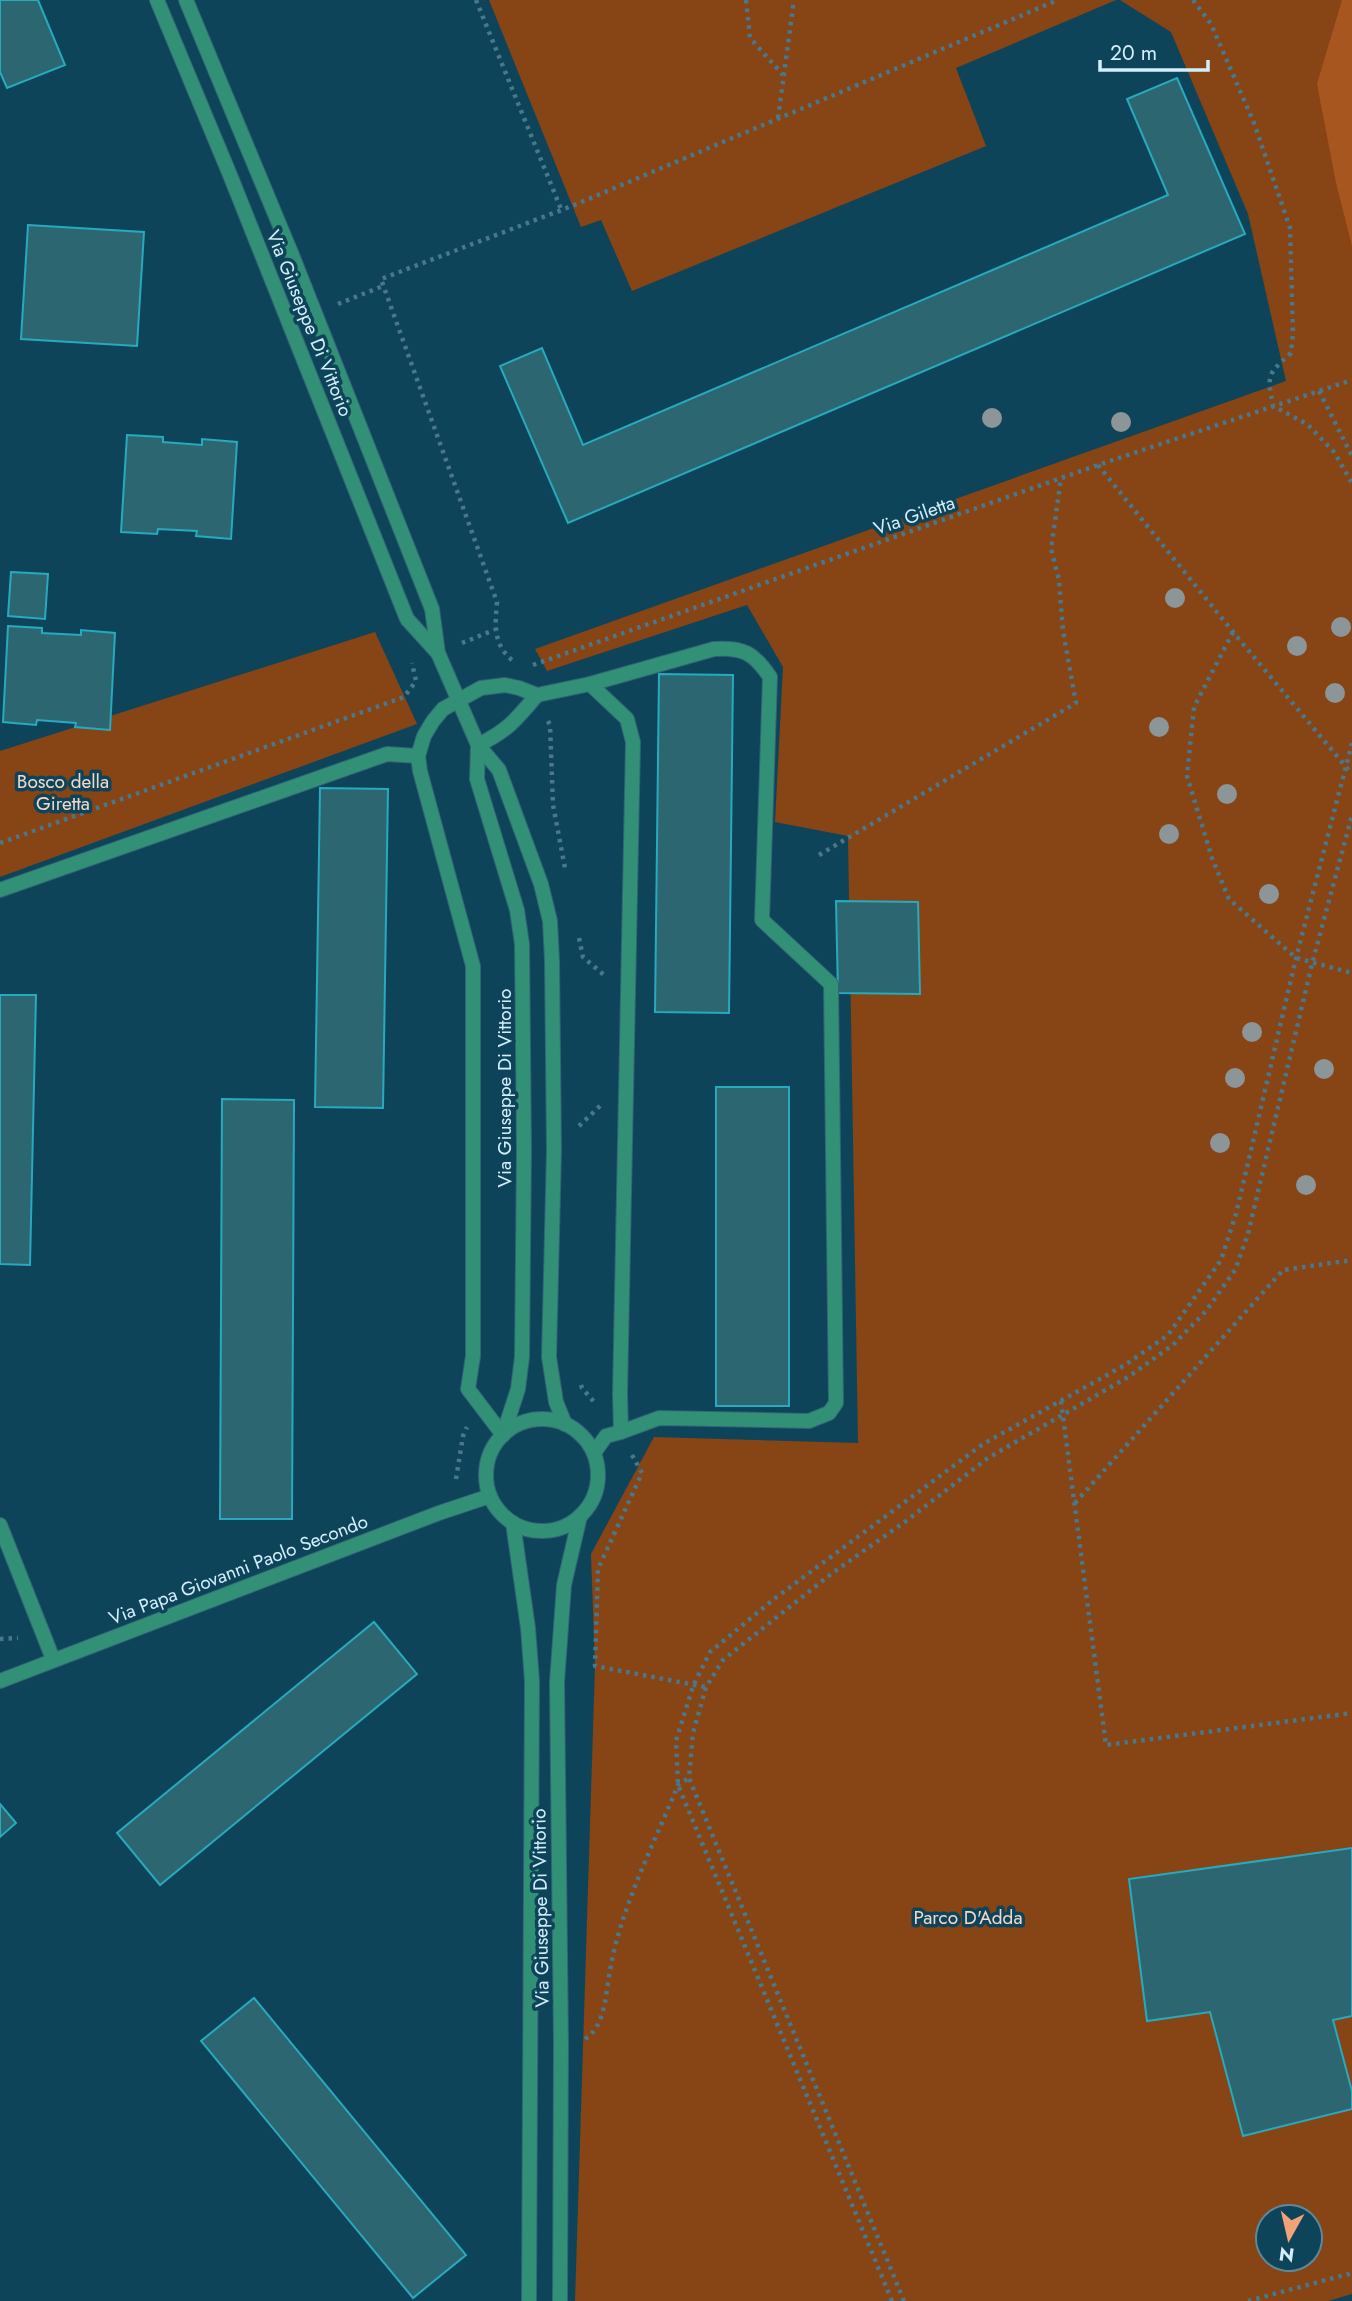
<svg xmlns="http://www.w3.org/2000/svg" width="1352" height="2301" font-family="Jost,sans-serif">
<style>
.green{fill:#874415;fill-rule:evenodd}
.forest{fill:#a8561f}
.building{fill:#2c6771;stroke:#27aabe;stroke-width:2}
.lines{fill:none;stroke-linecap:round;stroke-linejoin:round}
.service-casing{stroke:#326377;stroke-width:16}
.minor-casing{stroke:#326377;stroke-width:16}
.tertiary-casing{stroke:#326377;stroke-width:16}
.path{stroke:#4a778a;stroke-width:4.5;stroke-dasharray:3.5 5;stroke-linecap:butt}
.service{stroke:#319075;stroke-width:14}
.minor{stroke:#319075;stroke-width:14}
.tertiary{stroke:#319075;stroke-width:14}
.tree{fill:#8c9597}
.labels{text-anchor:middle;stroke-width:7;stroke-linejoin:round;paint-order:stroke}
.street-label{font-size:19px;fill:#d4eefb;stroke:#0e445a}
.park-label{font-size:19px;fill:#f4d8c9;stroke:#0e445a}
</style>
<rect width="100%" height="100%" fill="#0e445a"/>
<g class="green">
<path d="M489 0H1116L956 68 986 146 632 291 601 220 581 227Z"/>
<path d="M1120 0H1352V2294L1328 2301H575L595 1666 591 1554 654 1437 858 1443 848 836 775 822 783 667 747 605 547 671 535 649 1286 381 1248 214 1171 32ZM1268 2217H1310V2259H1268Z"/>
<path d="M375 632 417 724 0 877V751Z"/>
</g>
<path class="forest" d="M1342 0H1352V246L1336 183 1317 84Z"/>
<g class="building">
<path d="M0 0H38L65 65 7 88 0 72Z"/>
<path d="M1177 78 1245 234 568 523 500 366 542 348 583 445 1168 195 1127 99Z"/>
<path d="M28 225 144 232 137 346 21 339Z"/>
<path d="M127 435 163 437V442L202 445V439L237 442 231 539 196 536 197 531 158 529 157 534 121 532Z"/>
<path d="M11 572 48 574 45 619 8 616Z"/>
<path d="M8 626 42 628V633L81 635V630L115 633 110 730 75 727 76 723 37 720 36 725 3 722Z"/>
<path d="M659 674 733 675 729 1013 655 1012Z"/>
<path d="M320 788 388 789 383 1108 315 1107Z"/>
<path d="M836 901 918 902 920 994 838 993Z"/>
<path d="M0 995H36L30 1265 0 1264Z"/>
<rect x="716" y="1087" width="73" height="319"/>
<path d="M222 1099 294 1100 292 1519H220Z"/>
<path d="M374 1622 417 1674 160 1885 117 1833Z"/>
<path d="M0 1804 16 1823 0 1837Z"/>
<path d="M1352 1848V2016L1333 2020 1352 2091V2109L1243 2136 1210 2012 1147 2021 1129 1879Z"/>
<path d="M254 1998 466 2255 413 2298 201 2041Z"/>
</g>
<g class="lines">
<defs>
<g id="service">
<path d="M590 684 714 649C743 647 754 653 770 677L762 920 831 984 836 1403 829 1413 809 1421 659 1418 621 1432"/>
<path d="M0 890 387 754 418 756"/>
<path d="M503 1435 468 1389 473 1356V966L420 771 418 756 424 736 433 721 443 709 481 688 505 685 519 688 537 695 590 684 627 719 633 742 620 1394 621 1432 606 1436 594 1453"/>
<path d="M0 1525 53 1659"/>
</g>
<g id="minor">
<path d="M478 745C507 731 516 720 537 695"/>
<path d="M0 1681 439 1513 490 1496"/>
</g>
<g id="tertiary">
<path d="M157 0 230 175 407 619 437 652"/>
<path d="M186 0 292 255 432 609 438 653 478 745 499 770 541 884 550 921 552 961 554 1150 549 1357 556 1402 565 1424"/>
<path d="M478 745 477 779 517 910 522 944 524 1150 522 1357 518 1389 503 1435"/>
<circle cx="542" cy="1475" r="56"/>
<path d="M513 1523 528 1628 532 1681 529 2301"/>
<path d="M560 2301 561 2044 557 1682 564 1585 580 1516"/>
</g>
</defs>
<use href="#service" class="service-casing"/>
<use href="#minor" class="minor-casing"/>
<use href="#tertiary" class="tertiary-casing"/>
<g class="path">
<path d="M476 0 561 209"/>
<path d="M746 0 750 38 783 75"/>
<path d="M1193 0 1211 24 1254 123 1290 228 1293 334 1291 353C1267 375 1267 374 1273 406L1307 424 1334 452 1352 483"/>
<path d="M778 118 794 0"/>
<path d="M338 304 383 286"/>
<path d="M1319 391 1352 456"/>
<path d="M1098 465 1233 632 1352 774"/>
<path d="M1233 632 1194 707 1187 776 1212 858 1229 899 1296 958 1352 973"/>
<path d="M462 643 494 630"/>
<path d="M512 660C493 644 495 625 497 602L381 279 572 206 1058 0"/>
<path d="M533 665 1098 465 1352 380"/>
<path d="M548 721 550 725 553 805 565 868"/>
<path d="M0 843 404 697 416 681 412 663"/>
<path d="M819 855 1076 703 1063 631 1059 580 1051 549 1061 478"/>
<path d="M579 938 583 957 604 975"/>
<path d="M579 1126 601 1105"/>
<path d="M581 1385 582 1388 595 1403"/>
<path d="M1061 1401 1106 1745 1352 1713"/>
<path d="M632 1455 642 1473 598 1569 595 1666 706 1687"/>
<path d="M456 1479 463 1436 467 1427"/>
<path d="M1075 1503 1283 1270 1352 1260"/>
<path d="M0 1639 18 1638"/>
<path d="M585 2039C606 2025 605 1995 610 1971 620 1909 654 1844 678 1785L689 1778"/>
<path d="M892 2301 678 1785 676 1741 693 1686 710 1652 774 1599 983 1444 1125 1365 1168 1335 1221 1260 1236 1214 1296 958 1352 743"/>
<path d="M904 2301 689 1778 693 1733 706 1687 723 1660 831 1574 906 1521 988 1458 1128 1377 1173 1345 1206 1311 1235 1270 1248 1234 1312 964 1352 815"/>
<path d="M1248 2301 1352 2273"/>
</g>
<use href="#service" class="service"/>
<use href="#minor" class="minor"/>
<use href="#tertiary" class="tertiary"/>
</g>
<g class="tree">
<circle cx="992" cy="418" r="10"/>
<circle cx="1121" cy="422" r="10"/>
<circle cx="1175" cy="598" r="10"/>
<circle cx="1341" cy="627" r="10"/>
<circle cx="1297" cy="646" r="10"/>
<circle cx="1335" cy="693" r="10"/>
<circle cx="1159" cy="727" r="10"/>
<circle cx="1227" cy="794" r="10"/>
<circle cx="1169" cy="834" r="10"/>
<circle cx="1269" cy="894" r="10"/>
<circle cx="1252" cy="1032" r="10"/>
<circle cx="1324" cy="1069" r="10"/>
<circle cx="1235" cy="1078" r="10"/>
<circle cx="1220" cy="1143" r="10"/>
<circle cx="1306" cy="1185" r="10"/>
</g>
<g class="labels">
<g class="street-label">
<text transform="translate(310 323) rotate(68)" y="7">Via Giuseppe Di Vittorio</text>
<text transform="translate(914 515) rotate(-19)" y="7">Via Giletta</text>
<text transform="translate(504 1088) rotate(-90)" y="7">Via Giuseppe Di Vittorio</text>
<text transform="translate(238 1569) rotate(-21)" y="7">Via Papa Giovanni Paolo Secondo</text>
<text transform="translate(540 1908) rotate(-91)" y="7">Via Giuseppe Di Vittorio</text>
</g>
<g class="park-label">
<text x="63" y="788">Bosco della<tspan x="63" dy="22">Giretta</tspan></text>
<text x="968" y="1924">Parco D'Adda</text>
</g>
</g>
<g transform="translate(1289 2238) rotate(188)"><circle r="33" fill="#0e445a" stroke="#5d889a" stroke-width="2"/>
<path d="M0-5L12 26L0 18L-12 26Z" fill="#efa377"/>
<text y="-10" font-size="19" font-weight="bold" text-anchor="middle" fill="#d4eefb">N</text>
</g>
<path d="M1100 60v10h108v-10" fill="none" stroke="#d4eefb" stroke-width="3.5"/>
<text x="1110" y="60" font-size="21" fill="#d4eefb" stroke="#0e445a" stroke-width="5" paint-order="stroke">20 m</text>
</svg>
